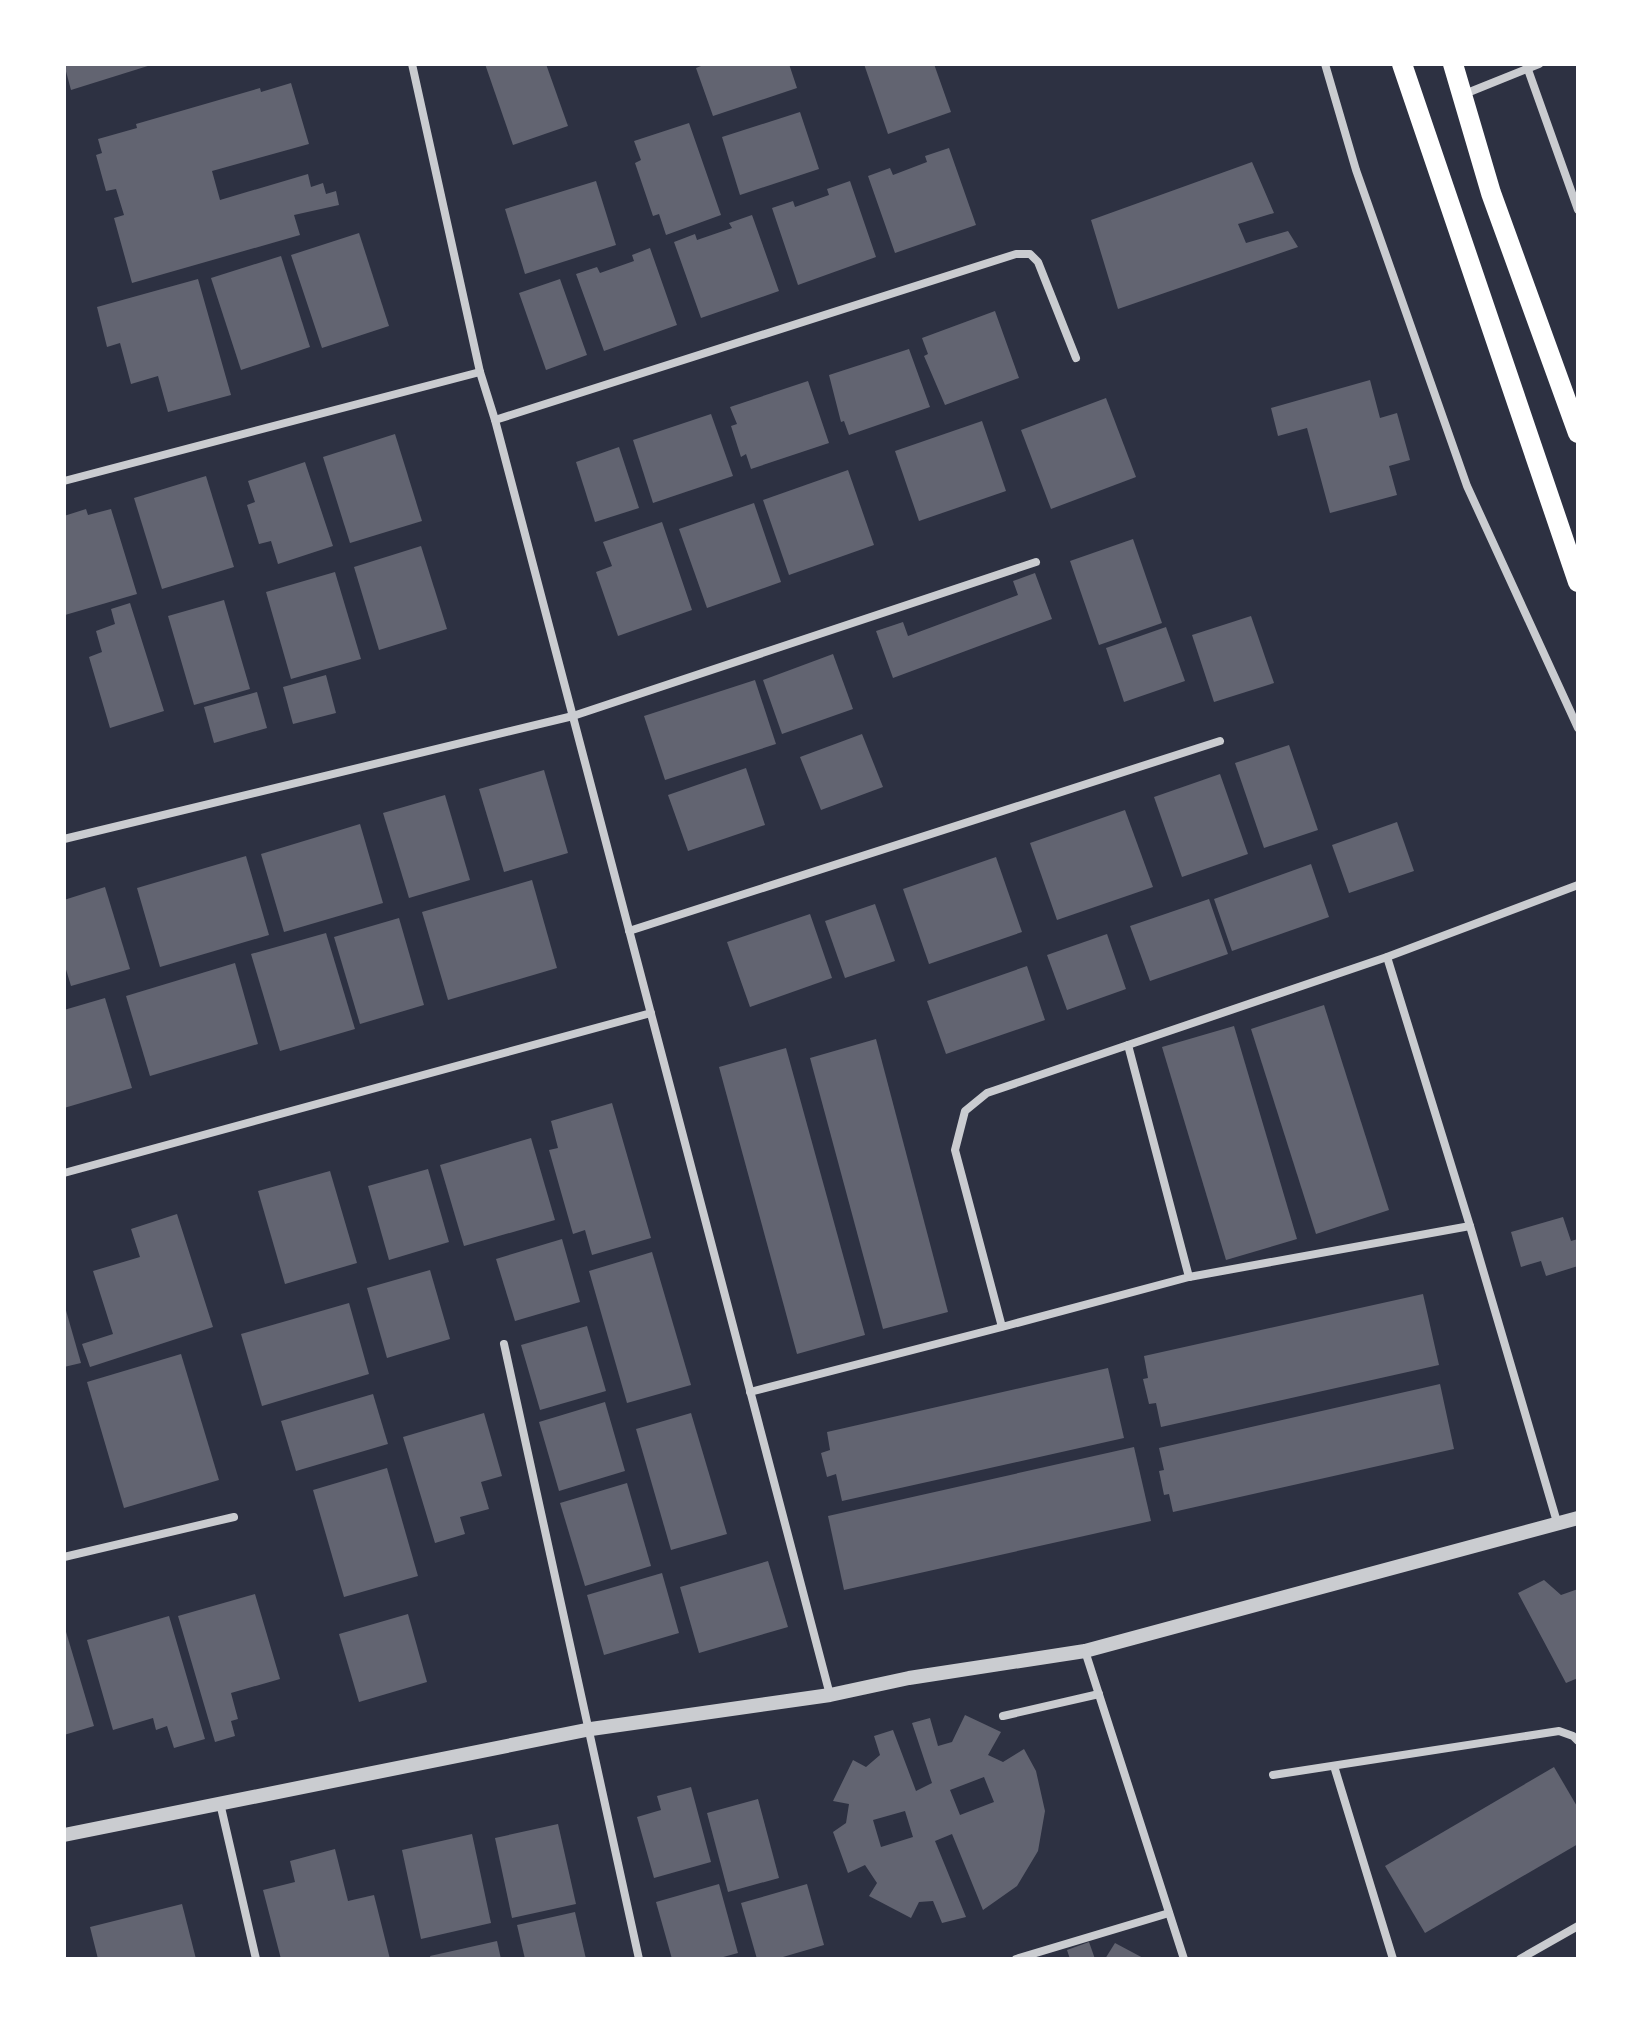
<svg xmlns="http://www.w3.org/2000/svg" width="1642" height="2023" font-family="Merriweather,serif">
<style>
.building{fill:#626471;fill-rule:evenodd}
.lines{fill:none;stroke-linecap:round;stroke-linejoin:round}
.minor{stroke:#caccd0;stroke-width:8}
.tertiary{stroke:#caccd0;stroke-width:14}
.primary{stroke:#fff;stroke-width:20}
</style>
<rect width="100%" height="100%" fill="#2d3142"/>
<g class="building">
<path d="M64 64H151V65L71 90Z"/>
<path d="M485 64H546L568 126 513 145Z"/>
<path d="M706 64H789L797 88 713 116 696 68Z"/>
<path d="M864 64H934L951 112 888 134Z"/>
<path d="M291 83 309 144 212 171 220 200 308 174 311 187 323 183 326 194 336 191 339 205 294 215 300 235 132 283 114 218 124 215 116 189 106 191 96 155 102 153 98 139 137 128 136 124 260 88 261 92Z"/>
<path d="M800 112 819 169 740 195 722 137Z"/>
<path d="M689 123 721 215 666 235 659 214 653 216 635 163 641 160 634 141Z"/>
<path d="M949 148 976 225 895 253 868 176 890 168 893 175 927 162 925 156Z"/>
<path d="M1252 162 1274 213 1238 224 1246 243 1288 231 1298 247 1118 309 1091 220Z"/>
<path d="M596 181 616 245 525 274 505 209Z"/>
<path d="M850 181 876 257 798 285 772 208 793 201 795 207 829 195 827 189Z"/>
<path d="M752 215 779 291 701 318 674 242 695 234 697 240 732 228 729 223Z"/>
<path d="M359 233 389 326 322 348 291 255Z"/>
<path d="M650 248 677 325 604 351 576 274 597 267 600 273 634 261 632 255Z"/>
<path d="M281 256 310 347 241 370 211 278Z"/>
<path d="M198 279 231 395 168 412 158 376 131 384 120 343 107 347 97 307Z"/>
<path d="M560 279 587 355 546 370 519 293Z"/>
<path d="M995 311 1019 378 945 405 924 356 928 354 922 338Z"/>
<path d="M909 349 930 407 849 435 844 421 841 422 829 375Z"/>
<path d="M1370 380 1380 418 1397 413 1410 460 1389 466 1397 495 1330 513 1307 428 1278 436 1271 408Z"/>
<path d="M808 381 829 443 751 469 746 454 741 457 731 426 737 424 730 407Z"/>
<path d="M1106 398 1136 477 1051 509 1021 430Z"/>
<path d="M711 414 733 476 653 503 633 440Z"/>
<path d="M982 421 1006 491 919 521 895 451Z"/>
<path d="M395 434 422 521 350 543 323 457Z"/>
<path d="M619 447 639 508 595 522 576 462Z"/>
<path d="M305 462 333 546 278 564 271 541 259 544 247 505 255 502 248 481Z"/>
<path d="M848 470 874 545 789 575 763 500Z"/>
<path d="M206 476 234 567 162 589 134 498Z"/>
<path d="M754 503 781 582 707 608 679 529Z"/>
<path d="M86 509 88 515 111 509 137 594 65 615 64 516Z"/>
<path d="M662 522 692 610 618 636 596 572 612 566 603 542Z"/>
<path d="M1133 539 1162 623 1099 645 1070 561Z"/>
<path d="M421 546 447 629 379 650 354 567Z"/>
<path d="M335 572 361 659 291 679 266 592Z"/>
<path d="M1035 573 1052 619 893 678 876 631 903 622 908 636 1018 595 1013 581Z"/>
<path d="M224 600 250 689 194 705 168 616Z"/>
<path d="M130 603 164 711 110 728 89 657 102 652 96 631 115 624 111 609Z"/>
<path d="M1251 616 1274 683 1214 702 1192 635Z"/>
<path d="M1166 627 1185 681 1124 702 1106 648Z"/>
<path d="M833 654 853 709 782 734 763 680Z"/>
<path d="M326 675 336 713 293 724 283 687Z"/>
<path d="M755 680 776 744 665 780 644 716Z"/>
<path d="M257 692 267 728 214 743 204 707Z"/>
<path d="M862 734 883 787 821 810 800 757Z"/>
<path d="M1289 745 1318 830 1264 848 1235 763Z"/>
<path d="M746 768 765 825 688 851 668 795Z"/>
<path d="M544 770 568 853 504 872 479 789Z"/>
<path d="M1220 774 1248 854 1182 877 1154 797Z"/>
<path d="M445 795 470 880 409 898 383 813Z"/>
<path d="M1125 810 1153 887 1057 920 1030 843Z"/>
<path d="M1397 822 1414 871 1349 893 1332 845Z"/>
<path d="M360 824 383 903 284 932 261 854Z"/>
<path d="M246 856 269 935 160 967 137 888Z"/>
<path d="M996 857 1022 932 929 964 903 889Z"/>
<path d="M1311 864 1329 917 1232 951 1214 899Z"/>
<path d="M532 880 557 968 448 1000 422 912Z"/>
<path d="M105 887 130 969 71 986 64 963V900Z"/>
<path d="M1209 899 1228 954 1150 981 1130 926Z"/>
<path d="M875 904 895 961 845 978 825 921Z"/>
<path d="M810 914 832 978 750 1007 727 942Z"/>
<path d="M399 918 424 1005 360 1024 334 937Z"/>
<path d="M326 933 355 1029 280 1051 251 954Z"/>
<path d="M1107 934 1126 989 1067 1010 1047 955Z"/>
<path d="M235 963 258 1044 150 1076 126 996Z"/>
<path d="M1027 966 1045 1020 946 1054 927 1001Z"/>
<path d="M105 998 132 1088 64 1108V1010Z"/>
<path d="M1324 1005 1389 1210 1316 1234 1251 1029Z"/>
<path d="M1234 1026 1297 1239 1226 1260 1162 1047Z"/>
<path d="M876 1039 948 1312 883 1329 810 1058Z"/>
<path d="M786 1048 865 1335 797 1354 719 1067Z"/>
<path d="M612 1103 651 1238 592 1255 585 1230 573 1234 549 1150 558 1148 551 1121Z"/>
<path d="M531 1138 555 1220 464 1246 440 1165Z"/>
<path d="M428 1169 449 1242 389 1260 368 1186Z"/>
<path d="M330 1171 357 1263 285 1284 258 1191Z"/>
<path d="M177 1214 213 1327 90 1367 82 1344 113 1334 93 1271 140 1257 131 1229Z"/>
<path d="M1563 1217 1571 1241 1578 1239V1266L1546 1276 1541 1261 1521 1267 1511 1232Z"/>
<path d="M562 1239 580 1302 515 1321 496 1259Z"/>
<path d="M652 1252 691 1385 627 1403 589 1271Z"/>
<path d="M430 1270 450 1339 387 1358 367 1288Z"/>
<path d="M1423 1294 1439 1365 1161 1427 1156 1403 1149 1404 1143 1379 1148 1378 1144 1356Z"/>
<path d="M349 1303 369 1374 262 1406 241 1334Z"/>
<path d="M65 1307 81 1363 64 1367V1308Z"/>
<path d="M587 1326 606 1391 540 1410 521 1345Z"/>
<path d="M181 1354 219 1480 124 1508 87 1382Z"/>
<path d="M1108 1368 1124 1438 842 1501 836 1474 827 1477 821 1453 830 1450 827 1432Z"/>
<path d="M1440 1384 1454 1449 1173 1512 1169 1494 1164 1495 1159 1471 1164 1470 1159 1448Z"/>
<path d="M373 1394 388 1444 296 1471 281 1421Z"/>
<path d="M605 1402 625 1471 559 1491 539 1422Z"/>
<path d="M484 1413 502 1476 481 1482 489 1509 460 1517 465 1534 435 1543 403 1437Z"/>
<path d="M691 1413 727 1534 671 1550 636 1429Z"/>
<path d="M1134 1447 1151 1521 844 1590 828 1516Z"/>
<path d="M387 1468 418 1576 344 1597 313 1490Z"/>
<path d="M627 1483 651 1566 585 1586 560 1503Z"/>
<path d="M768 1561 788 1627 699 1653 680 1587Z"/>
<path d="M662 1573 679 1633 604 1655 587 1595Z"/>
<path d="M1544 1580 1561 1595 1578 1589V1678L1566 1683 1518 1593Z"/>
<path d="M255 1594 280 1679 231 1693 238 1719 231 1721 235 1736 215 1742 178 1616Z"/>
<path d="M408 1614 427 1682 359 1702 339 1634Z"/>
<path d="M169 1616 205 1739 174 1748 167 1726 156 1730 153 1718 113 1730 87 1640Z"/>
<path d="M64 1625 94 1726 64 1735Z"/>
<path d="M965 1715 1001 1732 988 1755 1003 1762 1024 1749 1036 1771 1045 1811 1038 1851 1017 1886 983 1910 952 1834 935 1841 966 1917 942 1923 933 1901 919 1902 911 1918 869 1896 877 1883 865 1865 848 1873 833 1832 846 1823 849 1804 833 1801 853 1760 866 1767 880 1755 874 1736 893 1730 916 1791 932 1783 912 1723 930 1718 938 1746 952 1742ZM984 1777 994 1802 960 1815 950 1790ZM905 1811 913 1837 881 1847 873 1820Z"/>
<path d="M1554 1767 1578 1808V1844L1425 1933 1385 1866Z"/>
<path d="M691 1787 711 1862 654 1878 637 1817 661 1810 657 1796Z"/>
<path d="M758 1799 779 1878 728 1892 707 1813Z"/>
<path d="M558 1824 576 1904 512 1918 495 1838Z"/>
<path d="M472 1834 491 1923 421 1939 402 1850Z"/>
<path d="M335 1849 348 1901 374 1895 390 1959H281L263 1890 295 1882 290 1861Z"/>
<path d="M719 1884 738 1953 716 1959H672L656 1902Z"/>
<path d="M807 1884 824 1945 776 1959H757L741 1903Z"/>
<path d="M182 1904 196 1959H98L90 1927Z"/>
<path d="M575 1912 586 1959H525L517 1925Z"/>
<path d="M497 1941 501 1959H431L430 1956Z"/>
<path d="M1089 1942 1095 1959H1070L1067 1950Z"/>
<path d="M1115 1943 1145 1959H1105Z"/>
</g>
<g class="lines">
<g class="minor">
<path d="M412 64 480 372 495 420 830 1695"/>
<path d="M1325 64 1356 170 1467 486 1578 728"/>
<path d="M1526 64 1578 210"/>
<path d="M1462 95 1539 64"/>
<path d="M495 420 1016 254H1030L1038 262 1076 358"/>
<path d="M64 481 480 372"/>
<path d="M64 839 573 716 1036 562"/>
<path d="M629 931 1220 741"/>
<path d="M1128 1045 1387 957 1578 885"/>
<path d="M64 1173 651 1013"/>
<path d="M1470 1226 1557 1522"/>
<path d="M1189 1277 1470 1226 1387 957"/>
<path d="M504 1344 639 1959"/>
<path d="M750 1392 1002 1327 955 1150 965 1111 987 1093 1128 1045 1189 1277 1002 1327"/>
<path d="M64 1557 234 1517"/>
<path d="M1085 1651 1184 1959"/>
<path d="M1003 1716 1099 1694"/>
<path d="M1334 1766 1393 1959"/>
<path d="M1273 1775 1559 1731 1573 1736 1578 1741"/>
<path d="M220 1803 256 1959"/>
<path d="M1016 1959 1169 1913"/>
<path d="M1520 1959 1578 1926"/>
</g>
<path class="tertiary" d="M64 1835 591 1729 830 1695 909 1678 1085 1651 1578 1518"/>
<g class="primary">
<path d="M1402 64 1578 582"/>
<path d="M1453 64 1491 193 1578 433"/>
</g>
</g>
<rect width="1642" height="2023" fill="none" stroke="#ffffff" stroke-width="132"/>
</svg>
